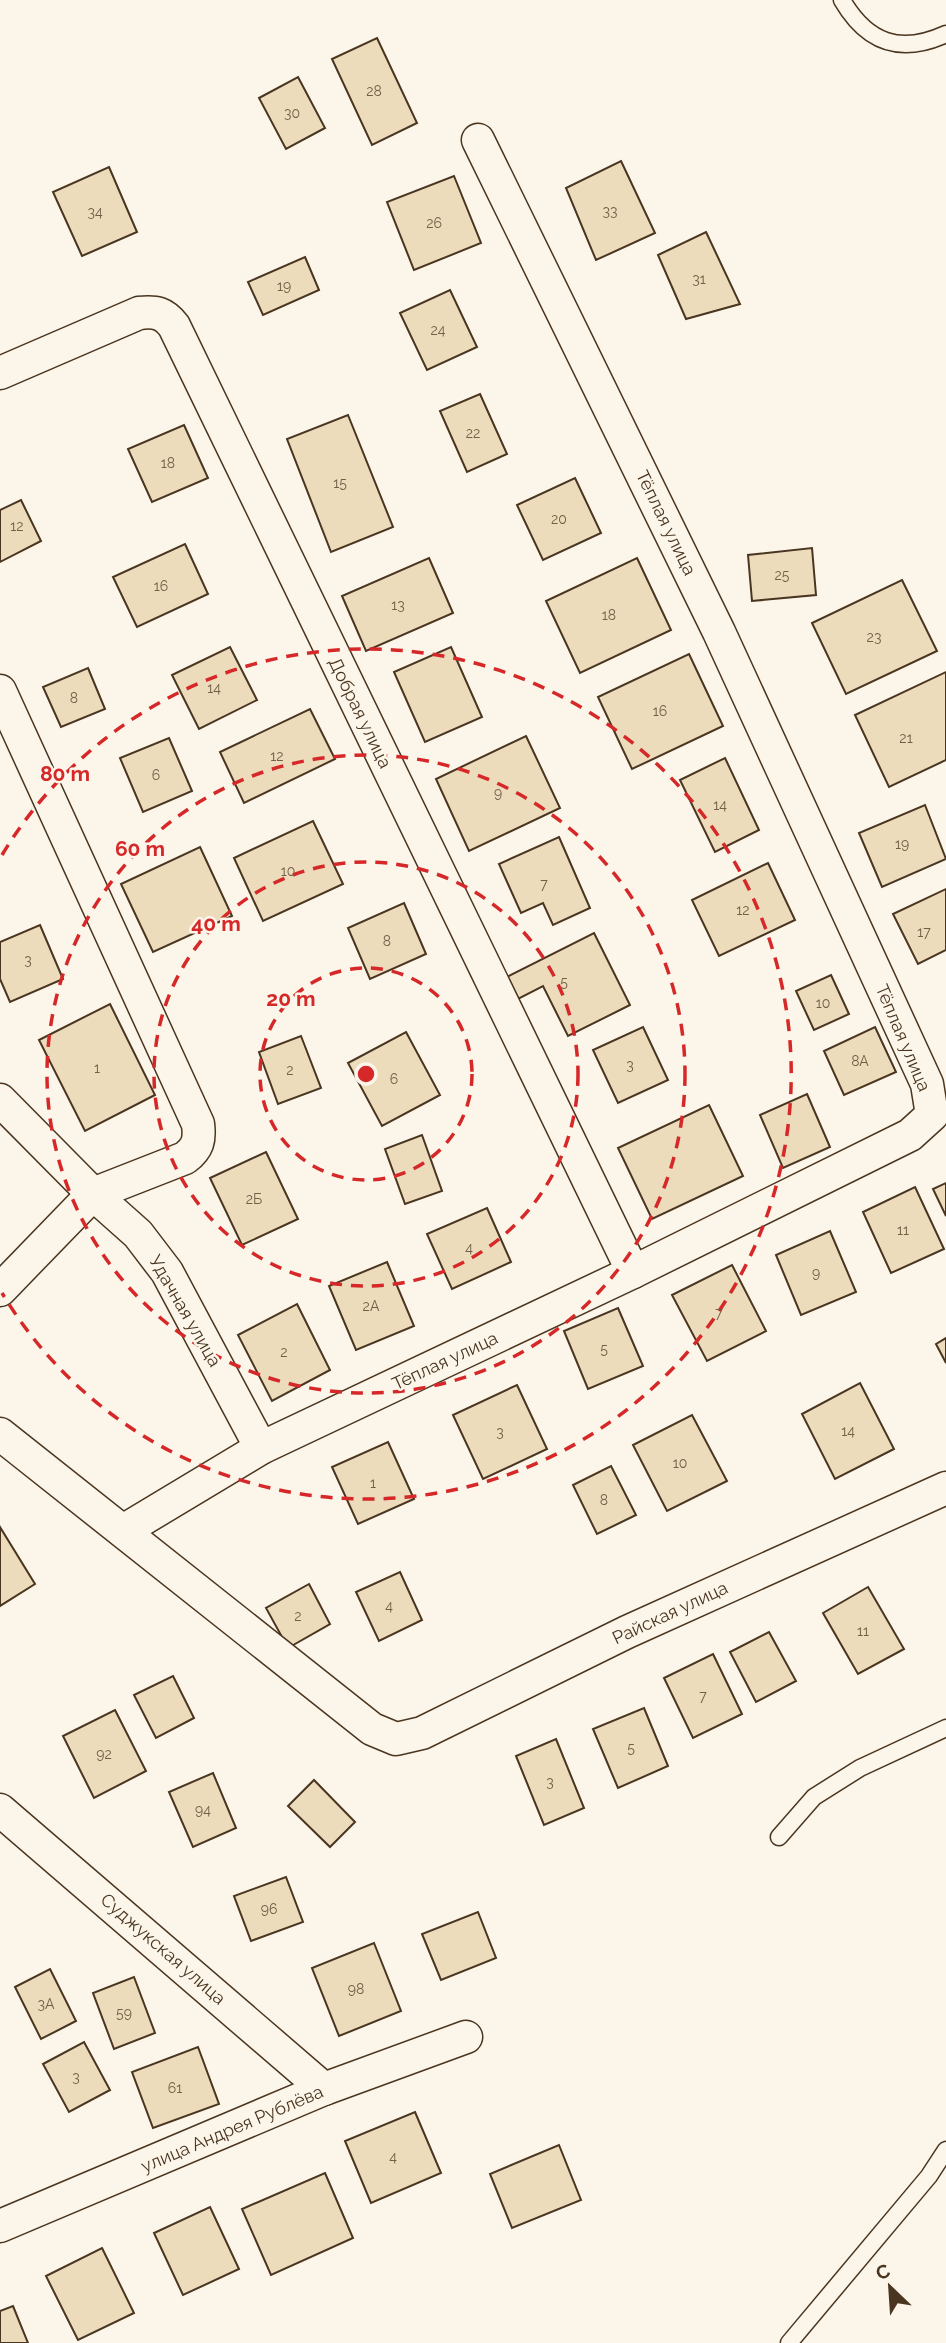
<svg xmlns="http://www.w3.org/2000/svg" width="946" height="2343" font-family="Raleway,sans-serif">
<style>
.building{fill:#ecdcbc;stroke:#4a3520;stroke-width:2}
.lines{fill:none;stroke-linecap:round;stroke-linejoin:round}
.service-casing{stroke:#4a3520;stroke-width:19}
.minor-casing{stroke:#4a3520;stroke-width:35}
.service{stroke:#fbf6e9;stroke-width:16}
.minor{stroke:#fbf6e9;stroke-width:32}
.ring{fill:none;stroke:#d62828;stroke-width:3.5;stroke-dasharray:12 9}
.labels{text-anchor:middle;stroke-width:5;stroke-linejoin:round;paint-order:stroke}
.number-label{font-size:14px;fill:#725f47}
.street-label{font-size:18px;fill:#4a3520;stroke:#fbf6e9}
.centre{fill:#d62828;stroke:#fbf6e9;stroke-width:3.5}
.ring-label{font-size:21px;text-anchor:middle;font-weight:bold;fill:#d62828;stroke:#fbf6e9;stroke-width:5;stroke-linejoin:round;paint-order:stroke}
</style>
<rect width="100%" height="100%" fill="#fbf6e9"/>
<g class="building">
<path d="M377 38 417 123 372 145 332 59Z"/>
<path d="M298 77 325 128 286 149 259 98Z"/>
<path d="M621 161 655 233 596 260 566 188Z"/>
<path d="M109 167 137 232 82 256 53 192Z"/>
<path d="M454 176 481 243 414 270 387 202Z"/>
<path d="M706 232 740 304 686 319 658 255Z"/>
<path d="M305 257 319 290 263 315 248 282Z"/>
<path d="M450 290 477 347 427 370 400 313Z"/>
<path d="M480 394 507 454 467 472 440 411Z"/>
<path d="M348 415 393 527 331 552 287 439Z"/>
<path d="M184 425 208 478 152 502 128 449Z"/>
<path d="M575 478 601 533 543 560 517 505Z"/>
<path d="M21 500 41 541 0 562V510Z"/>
<path d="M185 544 208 594 137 627 113 577Z"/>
<path d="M812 548 816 595 752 601 748 555Z"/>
<path d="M429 558 453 613 366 651 342 596Z"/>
<path d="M637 558 671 630 580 673 546 601Z"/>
<path d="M902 580 937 651 846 694 812 623Z"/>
<path d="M230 647 257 700 199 729 172 675Z"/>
<path d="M451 647 482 717 425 742 394 672Z"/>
<path d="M689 654 723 726 632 769 598 697Z"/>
<path d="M88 668 105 709 61 727 43 687Z"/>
<path d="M946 672V760L889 787 855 715Z"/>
<path d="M310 709 335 759 244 803 220 752Z"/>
<path d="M526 736 560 808 469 851 436 779Z"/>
<path d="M169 738 192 791 143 812 120 758Z"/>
<path d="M725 758 759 830 715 852 680 780Z"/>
<path d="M925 805 946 859 882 887 859 833Z"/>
<path d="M313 821 343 884 263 921 234 858Z"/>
<path d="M559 837 590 908 553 925 543 903 521 913 499 864Z"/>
<path d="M200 847 232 916 153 952 121 884Z"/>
<path d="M768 863 795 920 719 956 692 900Z"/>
<path d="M946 889V950L918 964 893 914Z"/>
<path d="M404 903 426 954 370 979 348 928Z"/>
<path d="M40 925 63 979 10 1002 0 979V942Z"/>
<path d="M594 933 630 1005 568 1036 543 986 518 999 507 977Z"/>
<path d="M831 975 849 1014 814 1030 796 991Z"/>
<path d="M110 1004 155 1095 85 1131 39 1040Z"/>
<path d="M643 1027 668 1080 618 1103 593 1050Z"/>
<path d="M875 1027 896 1072 844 1095 824 1051Z"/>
<path d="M406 1032 440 1095 382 1126 348 1063Z"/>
<path d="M301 1036 321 1088 278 1104 259 1052Z"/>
<path d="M807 1094 830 1147 783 1168 760 1115Z"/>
<path d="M709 1105 743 1176 652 1219 618 1148Z"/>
<path d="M422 1135 442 1191 405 1204 385 1149Z"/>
<path d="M266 1152 298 1219 242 1245 210 1178Z"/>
<path d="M946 1183V1216L933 1189Z"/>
<path d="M915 1187 944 1249 891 1273 863 1212Z"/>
<path d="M487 1208 511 1262 452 1289 427 1234Z"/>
<path d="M830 1231 856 1292 801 1315 776 1255Z"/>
<path d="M387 1262 414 1326 356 1350 329 1286Z"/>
<path d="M732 1265 766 1331 707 1361 672 1295Z"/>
<path d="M297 1304 330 1370 272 1401 238 1335Z"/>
<path d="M618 1308 643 1366 588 1389 564 1331Z"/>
<path d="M946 1338V1363L936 1344Z"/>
<path d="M860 1383 894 1449 835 1479 802 1414Z"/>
<path d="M517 1385 547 1449 483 1479 453 1415Z"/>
<path d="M692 1415 727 1481 667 1511 633 1445Z"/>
<path d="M388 1442 414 1499 358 1524 332 1467Z"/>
<path d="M611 1466 636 1515 597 1534 573 1485Z"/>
<path d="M0 1527 35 1584 0 1606Z"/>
<path d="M400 1572 422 1620 379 1641 356 1592Z"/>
<path d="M309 1584 330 1624 288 1648 266 1608Z"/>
<path d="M868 1587 904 1649 858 1674 823 1613Z"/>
<path d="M769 1632 796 1681 756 1702 730 1652Z"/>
<path d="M713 1654 742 1714 693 1738 664 1678Z"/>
<path d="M173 1676 194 1718 156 1738 134 1695Z"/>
<path d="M644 1708 668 1766 618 1788 593 1729Z"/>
<path d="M115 1710 146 1771 94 1798 63 1736Z"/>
<path d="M556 1739 584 1808 544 1825 516 1756Z"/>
<path d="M213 1773 236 1828 193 1847 169 1792Z"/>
<path d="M314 1780 355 1822 330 1847 288 1806Z"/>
<path d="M286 1877 303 1922 251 1941 234 1896Z"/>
<path d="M478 1912 496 1958 441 1980 422 1934Z"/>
<path d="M374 1943 401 2011 339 2036 312 1968Z"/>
<path d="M50 1969 76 2021 41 2039 15 1987Z"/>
<path d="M134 1977 155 2033 114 2049 93 1993Z"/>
<path d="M84 2042 110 2090 69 2112 43 2064Z"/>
<path d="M198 2047 219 2104 153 2128 132 2072Z"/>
<path d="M415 2112 441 2173 371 2203 345 2141Z"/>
<path d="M559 2145 581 2200 512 2228 490 2174Z"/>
<path d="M325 2173 353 2238 271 2275 242 2209Z"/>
<path d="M210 2207 239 2269 183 2295 154 2233Z"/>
<path d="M102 2248 134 2313 78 2340 46 2276Z"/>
<path d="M13 2306 28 2343H0V2311Z"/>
</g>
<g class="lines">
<defs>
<g id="service">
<path d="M842 0C867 43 900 55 946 34"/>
<path d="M779 1837 814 1797 860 1768 946 1728"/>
<path d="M789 2343 929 2176 946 2150"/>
</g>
<g id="minor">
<path d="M0 373 139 313C156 311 164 313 174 326L633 1272"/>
<path d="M0 691 198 1124C200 1140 198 1148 185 1158L93 1194 0 1290"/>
<path d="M0 1100 93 1194 138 1234 167 1272 261 1448"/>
<path d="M0 1434 372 1729 396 1739 422 1733 627 1632 946 1488"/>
<path d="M123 1531 261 1448 633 1272 910 1135 932 1115 927 1084 719 632 478 140"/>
<path d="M0 1810 324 2089"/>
<path d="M0 2226 324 2089 466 2037"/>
</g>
</defs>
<use href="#service" class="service-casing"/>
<use href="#minor" class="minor-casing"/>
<use href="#service" class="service"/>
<use href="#minor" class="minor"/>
</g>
<g class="ring">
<circle cx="366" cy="1074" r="106"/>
<circle cx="366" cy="1074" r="212"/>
<circle cx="366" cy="1074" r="319"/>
<path d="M2 855A425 425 0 1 1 2 1293"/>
</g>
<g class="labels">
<g class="number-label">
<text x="374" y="96">28</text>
<text x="292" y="118">30</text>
<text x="610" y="216">33</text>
<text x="95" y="217">34</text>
<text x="434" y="228">26</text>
<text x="699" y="284">31</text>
<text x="284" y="291">19</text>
<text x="438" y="335">24</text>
<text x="473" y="438">22</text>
<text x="168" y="468">18</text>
<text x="340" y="488">15</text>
<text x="559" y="524">20</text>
<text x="17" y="531">12</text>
<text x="782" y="580">25</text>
<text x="161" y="591">16</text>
<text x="398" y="610">13</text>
<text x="609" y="620">18</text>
<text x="874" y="642">23</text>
<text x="214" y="693">14</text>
<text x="74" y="703">8</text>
<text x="660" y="716">16</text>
<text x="906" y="743">21</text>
<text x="277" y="761">12</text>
<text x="156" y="780">6</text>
<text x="498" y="798">9</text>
<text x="720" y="810">14</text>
<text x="902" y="849">19</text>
<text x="288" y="876">10</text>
<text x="544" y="889">7</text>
<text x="743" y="915">12</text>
<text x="924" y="937">17</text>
<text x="387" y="946">8</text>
<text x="28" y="965">3</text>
<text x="564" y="987">5</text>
<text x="823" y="1008">10</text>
<text x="860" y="1066">8А</text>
<text x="630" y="1070">3</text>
<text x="97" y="1073">1</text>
<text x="290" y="1075">2</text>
<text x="394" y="1084">6</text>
<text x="254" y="1204">2Б</text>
<text x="903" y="1235">11</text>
<text x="469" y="1253">4</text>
<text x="816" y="1278">9</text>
<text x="371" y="1311">2А</text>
<text x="719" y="1318">7</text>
<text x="604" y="1354">5</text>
<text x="284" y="1357">2</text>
<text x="848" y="1436">14</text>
<text x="500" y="1437">3</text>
<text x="680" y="1468">10</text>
<text x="373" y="1488">1</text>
<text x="604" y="1505">8</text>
<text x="389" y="1611">4</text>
<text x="298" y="1621">2</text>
<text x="863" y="1636">11</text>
<text x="703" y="1701">7</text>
<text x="631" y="1753">5</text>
<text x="104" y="1759">92</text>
<text x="550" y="1787">3</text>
<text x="203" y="1815">94</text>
<text x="269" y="1914">96</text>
<text x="356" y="1994">98</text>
<text x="46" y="2009">3А</text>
<text x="124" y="2018">59</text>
<text x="76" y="2082">3</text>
<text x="175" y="2093">61</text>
<text x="393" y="2162">4</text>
</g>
<g class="street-label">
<text transform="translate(666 523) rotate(64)" y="6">Тёплая улица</text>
<text transform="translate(360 713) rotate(64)" y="6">Добрая улица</text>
<text transform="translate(903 1038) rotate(67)" y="6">Тёплая улица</text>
<text transform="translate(185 1311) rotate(60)" y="6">Удачная улица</text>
<text transform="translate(445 1361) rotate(-25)" y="6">Тёплая улица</text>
<text transform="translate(670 1613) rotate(-25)" y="6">Райская улица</text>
<text transform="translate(163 1949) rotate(41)" y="6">Суджукская улица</text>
<text transform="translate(232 2129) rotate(-23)" y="6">улица Андрея Рублёва</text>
</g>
</g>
<circle cx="366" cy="1074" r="10" class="centre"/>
<g class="ring-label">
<text x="65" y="781">80 m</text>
<text x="140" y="856">60 m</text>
<text x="216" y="931">40 m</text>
<text x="291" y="1006">20 m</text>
</g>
<g transform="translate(890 2287) rotate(335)" stroke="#fbf6e9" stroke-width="5" paint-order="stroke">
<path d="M0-5L12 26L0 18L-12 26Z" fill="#4a3520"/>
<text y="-10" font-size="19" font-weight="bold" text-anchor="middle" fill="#4a3520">С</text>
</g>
</svg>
